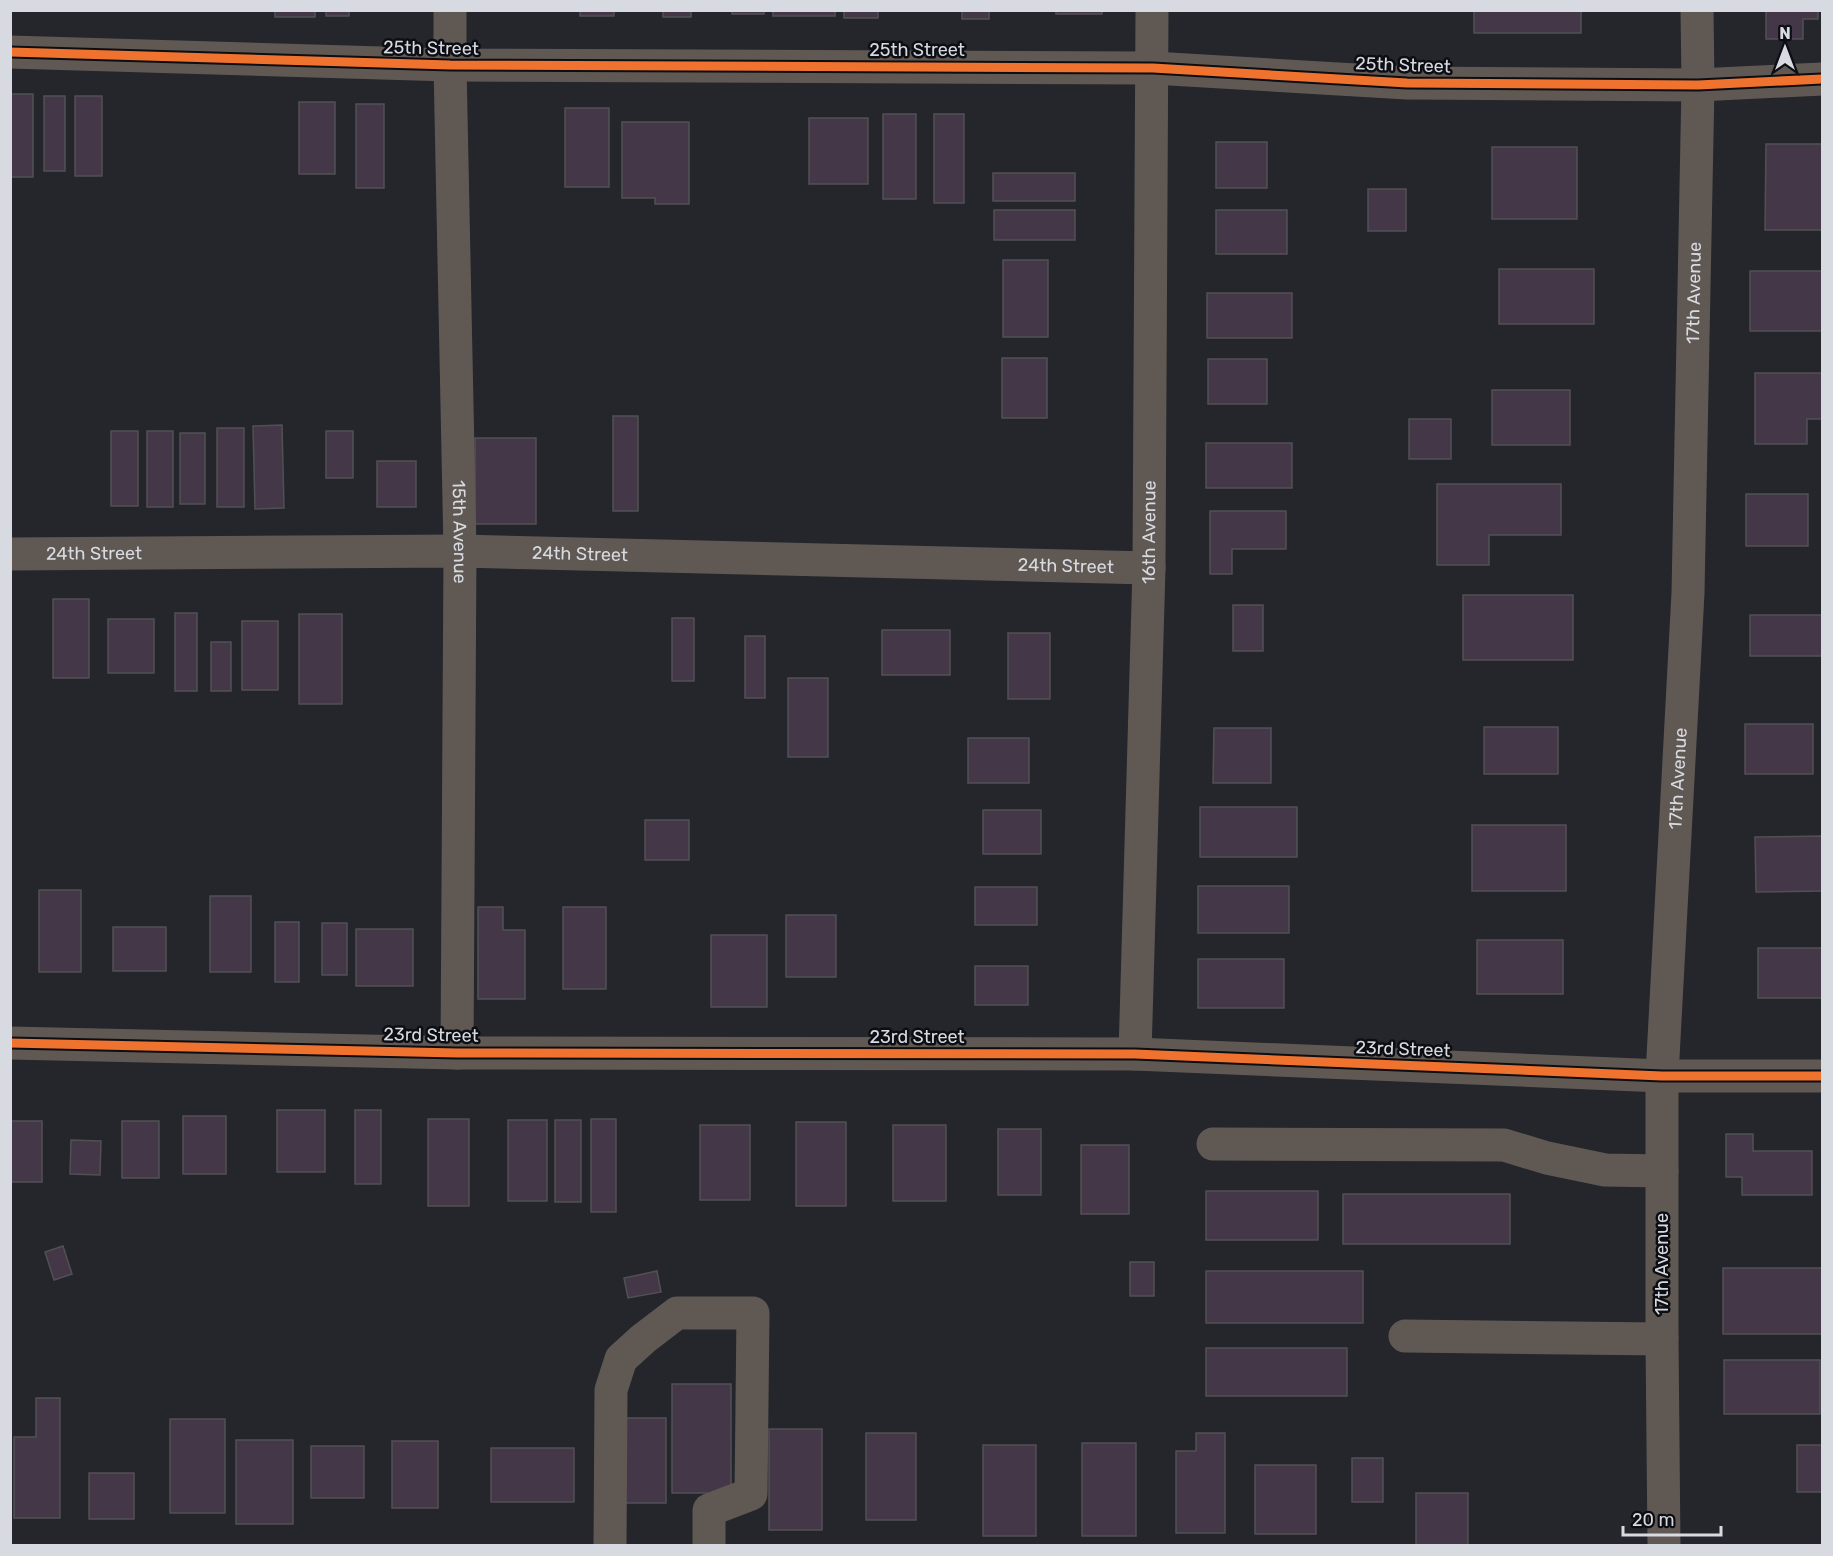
<svg xmlns="http://www.w3.org/2000/svg" width="1833" height="1556" font-family="Rubik,sans-serif">
<style>
.building{fill:#443848;stroke:#515054;stroke-width:1.5}
.lines{fill:none;stroke-linecap:round;stroke-linejoin:round}
.minor{stroke:#605953;stroke-width:33}
.cycleway-casing{stroke:#0c0e13;stroke-width:13}
.cycleway{stroke:#ef722f;stroke-width:9}
.labels{text-anchor:middle;stroke-width:5;stroke-linejoin:round;paint-order:stroke}
.street-label{font-size:18px;fill:#d7dae1;stroke:#0c0e13}
</style>
<rect width="100%" height="100%" fill="#24262c"/>
<g class="building">
<rect x="275" y="10" width="40" height="7"/>
<rect x="326" y="10" width="23" height="6"/>
<rect x="580" y="10" width="34" height="6"/>
<rect x="663" y="10" width="28" height="7"/>
<rect x="732" y="10" width="32" height="4"/>
<rect x="773" y="10" width="62" height="6"/>
<rect x="844" y="10" width="34" height="8"/>
<rect x="962" y="10" width="27" height="9"/>
<rect x="1056" y="10" width="46" height="4"/>
<rect x="1474" y="10" width="107" height="23"/>
<path d="M1766 10H1818V19H1803V39H1766Z"/>
<rect x="10" y="94" width="23" height="83"/>
<rect x="44" y="96" width="21" height="75"/>
<rect x="75" y="96" width="27" height="80"/>
<rect x="299" y="102" width="36" height="72"/>
<rect x="356" y="104" width="28" height="84"/>
<rect x="565" y="108" width="44" height="79"/>
<rect x="883" y="114" width="33" height="85"/>
<rect x="934" y="114" width="30" height="89"/>
<rect x="809" y="118" width="59" height="66"/>
<path d="M622 122H689V204H655V198H622Z"/>
<rect x="1216" y="142" width="51" height="46"/>
<path d="M1766 144H1822V230H1765Z"/>
<rect x="1492" y="147" width="85" height="72"/>
<rect x="993" y="173" width="82" height="28"/>
<rect x="1368" y="189" width="38" height="42"/>
<rect x="994" y="210" width="81" height="30"/>
<rect x="1216" y="210" width="71" height="44"/>
<rect x="1003" y="260" width="45" height="77"/>
<rect x="1499" y="269" width="95" height="55"/>
<rect x="1750" y="271" width="72" height="60"/>
<rect x="1207" y="293" width="85" height="45"/>
<rect x="1002" y="358" width="45" height="60"/>
<rect x="1208" y="359" width="59" height="45"/>
<path d="M1755 373H1822V419H1807V444H1755Z"/>
<rect x="1492" y="390" width="78" height="55"/>
<rect x="613" y="416" width="25" height="95"/>
<rect x="1409" y="419" width="42" height="40"/>
<path d="M282 425 284 508 255 509 253 426Z"/>
<rect x="217" y="428" width="27" height="79"/>
<rect x="111" y="431" width="27" height="75"/>
<rect x="147" y="431" width="26" height="76"/>
<rect x="326" y="431" width="27" height="47"/>
<rect x="180" y="433" width="25" height="71"/>
<rect x="475" y="438" width="61" height="86"/>
<rect x="1206" y="443" width="86" height="45"/>
<rect x="377" y="461" width="39" height="46"/>
<path d="M1437 484H1561V535H1489V565H1437Z"/>
<rect x="1746" y="494" width="62" height="52"/>
<path d="M1210 511H1286V549H1232V574H1210Z"/>
<rect x="1463" y="595" width="110" height="65"/>
<rect x="53" y="599" width="36" height="79"/>
<rect x="1233" y="605" width="30" height="46"/>
<rect x="175" y="613" width="22" height="78"/>
<rect x="299" y="614" width="43" height="90"/>
<rect x="1750" y="615" width="72" height="41"/>
<rect x="672" y="618" width="22" height="63"/>
<rect x="108" y="619" width="46" height="54"/>
<rect x="242" y="621" width="36" height="69"/>
<rect x="882" y="630" width="68" height="45"/>
<rect x="1008" y="633" width="42" height="66"/>
<rect x="745" y="636" width="20" height="62"/>
<rect x="211" y="642" width="20" height="49"/>
<rect x="788" y="678" width="40" height="79"/>
<rect x="1745" y="724" width="68" height="50"/>
<rect x="1484" y="727" width="74" height="47"/>
<path d="M1214 728H1271V783H1213Z"/>
<rect x="968" y="738" width="61" height="45"/>
<rect x="1200" y="807" width="97" height="50"/>
<rect x="983" y="810" width="58" height="44"/>
<rect x="645" y="820" width="44" height="40"/>
<rect x="1472" y="825" width="94" height="66"/>
<path d="M1822 836V891L1756 892 1755 837Z"/>
<rect x="1198" y="886" width="91" height="47"/>
<rect x="975" y="887" width="62" height="38"/>
<rect x="39" y="890" width="42" height="82"/>
<rect x="210" y="896" width="41" height="76"/>
<path d="M478 907H503V930H525V999H478Z"/>
<rect x="563" y="907" width="43" height="82"/>
<rect x="786" y="915" width="50" height="62"/>
<rect x="275" y="922" width="24" height="60"/>
<rect x="322" y="923" width="25" height="52"/>
<rect x="113" y="927" width="53" height="44"/>
<rect x="356" y="929" width="57" height="57"/>
<rect x="711" y="935" width="56" height="72"/>
<rect x="1477" y="940" width="86" height="54"/>
<rect x="1758" y="948" width="64" height="50"/>
<rect x="1198" y="959" width="86" height="49"/>
<rect x="975" y="966" width="53" height="39"/>
<rect x="277" y="1110" width="48" height="62"/>
<rect x="355" y="1110" width="26" height="74"/>
<rect x="183" y="1116" width="43" height="58"/>
<rect x="428" y="1119" width="41" height="87"/>
<rect x="591" y="1119" width="25" height="93"/>
<rect x="508" y="1120" width="39" height="81"/>
<rect x="555" y="1120" width="26" height="82"/>
<rect x="10" y="1121" width="32" height="61"/>
<rect x="122" y="1121" width="37" height="57"/>
<rect x="796" y="1122" width="50" height="84"/>
<rect x="700" y="1125" width="50" height="75"/>
<rect x="893" y="1125" width="53" height="76"/>
<rect x="998" y="1129" width="43" height="66"/>
<path d="M1726 1134H1753V1151H1812V1195H1742V1177H1726Z"/>
<path d="M71 1140 101 1141 100 1175 70 1174Z"/>
<rect x="1081" y="1145" width="48" height="69"/>
<rect x="1206" y="1191" width="112" height="49"/>
<rect x="1343" y="1194" width="167" height="50"/>
<path d="M63 1246 72 1274 54 1280 45 1252Z"/>
<rect x="1130" y="1262" width="24" height="34"/>
<rect x="1723" y="1268" width="99" height="66"/>
<path d="M657 1271 661 1292 628 1298 624 1278Z"/>
<rect x="1206" y="1271" width="157" height="52"/>
<rect x="1206" y="1348" width="141" height="48"/>
<rect x="1724" y="1360" width="96" height="54"/>
<rect x="672" y="1384" width="59" height="109"/>
<path d="M36 1398H60V1518H14V1437H36Z"/>
<rect x="614" y="1418" width="52" height="85"/>
<rect x="170" y="1419" width="55" height="94"/>
<rect x="769" y="1429" width="53" height="101"/>
<rect x="866" y="1433" width="50" height="87"/>
<path d="M1196 1433H1225V1533H1176V1451H1196Z"/>
<rect x="236" y="1440" width="57" height="84"/>
<rect x="392" y="1441" width="46" height="67"/>
<rect x="1082" y="1443" width="54" height="93"/>
<rect x="983" y="1445" width="53" height="91"/>
<rect x="1797" y="1445" width="25" height="47"/>
<rect x="311" y="1446" width="53" height="52"/>
<rect x="491" y="1448" width="83" height="54"/>
<rect x="1352" y="1458" width="31" height="44"/>
<rect x="1255" y="1465" width="61" height="69"/>
<rect x="89" y="1473" width="45" height="46"/>
<rect x="1416" y="1493" width="52" height="53"/>
</g>
<g class="lines">
<g class="minor">
<path id="s1" d="M450 10V65L460 551 457 1053"/>
<path d="M10 52 450 65 1153 68 1407 83 1698 85 1822 79"/>
<path id="s2" d="M10 554 460 551 1149 568"/>
<path d="M10 1043 457 1053 1135 1054 1662 1076H1822"/>
<path id="s3" d="M1135 1054 1149 568 1152 10"/>
<path d="M1213 1144 1504 1145 1547 1158 1605 1170 1662 1171"/>
<path d="M1405 1336 1662 1339"/>
<path d="M610 1546 611 1390 621 1359 643 1339 677 1313H753L751 1494 709 1510V1546"/>
<path id="s4" d="M1664 1546 1662 1339V1076L1688 593 1698 85 1697 10"/>
</g>
<defs>
<g id="cycleway">
<path d="M10 52 450 65 1153 68 1407 83 1698 85 1822 79"/>
<path d="M10 1043 457 1053 1135 1054 1662 1076H1822"/>
</g>
</defs>
<use href="#cycleway" class="cycleway-casing"/>
<use href="#cycleway" class="cycleway"/>
</g>
<g class="labels">
<g class="street-label">
<text transform="translate(431 48) rotate(1)" y="6">25th Street</text>
<text x="917" y="56">25th Street</text>
<text transform="translate(1403 65) rotate(2)" y="6">25th Street</text>
<text dy="6" stroke="none"><textPath href="#s4" startOffset="1254">17th Avenue</textPath></text>
<text dy="6" stroke="none"><textPath href="#s1" startOffset="522">15th Avenue</textPath></text>
<text dy="6" stroke="none"><textPath href="#s3" startOffset="522">16th Avenue</textPath></text>
<text dy="6" stroke="none"><textPath href="#s2" startOffset="84">24th Street</textPath></text>
<text dy="6" stroke="none"><textPath href="#s2" startOffset="570">24th Street</textPath></text>
<text dy="6" stroke="none"><textPath href="#s2" startOffset="1056">24th Street</textPath></text>
<text dy="6" stroke="none"><textPath href="#s4" startOffset="768">17th Avenue</textPath></text>
<text transform="translate(431 1035) rotate(1)" y="6">23rd Street</text>
<text x="917" y="1043">23rd Street</text>
<text transform="translate(1403 1049) rotate(2)" y="6">23rd Street</text>
<text transform="translate(1662 1264) rotate(-90)" y="6">17th Avenue</text>
</g>
</g>
<rect width="1833" height="1556" fill="none" stroke="#d7dae1" stroke-width="24"/>
<g transform="translate(1785 48)" stroke="#0c0e13" stroke-width="4.5" paint-order="stroke">
<path d="M0-4.5L10 22L0 15L-10 22Z" fill="#d7dae1"/>
<text y="-9" font-size="16" font-weight="bold" text-anchor="middle" fill="#d7dae1">N</text>
</g>
<path d="M1623 1526v9h98v-9" fill="none" stroke="#d7dae1" stroke-width="3"/>
<text x="1632" y="1526" font-size="18" fill="#d7dae1" stroke="#0c0e13" stroke-width="4.5" paint-order="stroke">20 m</text>
</svg>
